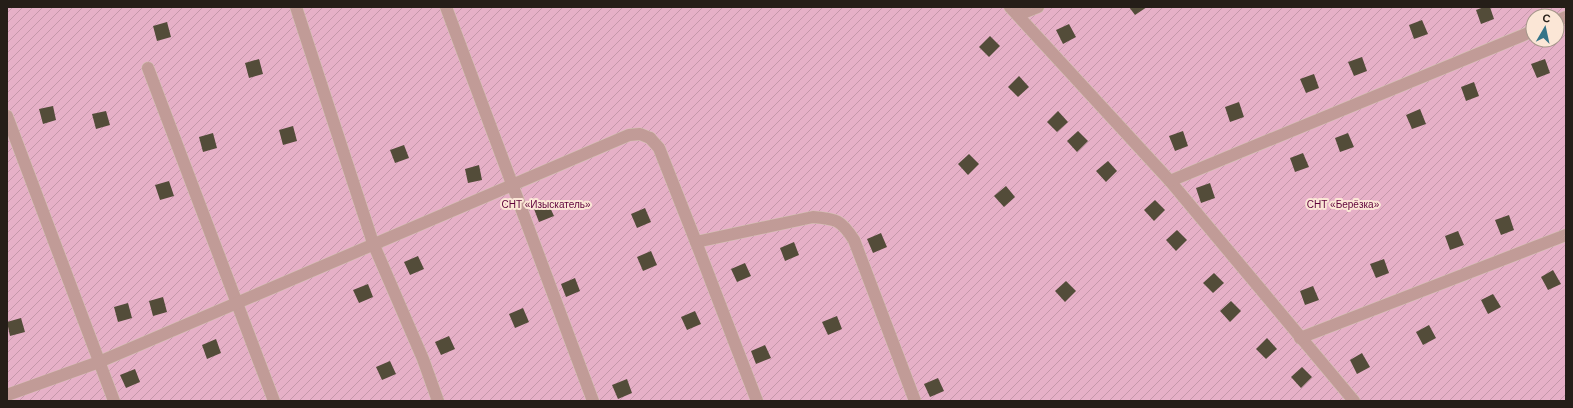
<svg xmlns="http://www.w3.org/2000/svg" width="1573" height="408" font-family="Helvetica,sans-serif">
<style>
.garden{fill:url(#garden-furrows);fill-rule:evenodd}
.building{fill:#534c39}
.lines{fill:none;stroke-linecap:round;stroke-linejoin:round}
.service-casing{stroke:#d4c2b4;stroke-width:13}
.minor-casing{stroke:#d4c2b4;stroke-width:13}
.service{stroke:#c19b97;stroke-width:12}
.minor{stroke:#c19b97;stroke-width:12}
.labels{text-anchor:middle;stroke-width:4;stroke-linejoin:round;paint-order:stroke}
.park-label{font-size:10px;fill:#5e003a;stroke:#fbe6d6}
</style>
<defs>
<pattern id="garden-furrows" width="10" height="10" patternUnits="userSpaceOnUse"><rect width="10" height="10" fill="#e6b0c7"/><path d="M-1 1l2-2M0 10L10 0M9 11l2-2" fill="none" stroke="#c597aa"/></pattern>
</defs>
<rect width="100%" height="100%" fill="#fbe6d6"/>
<path class="garden" d="M7 7H1566V401H7ZM1533 16H1557V40H1533Z"/>
<g class="building">
<path d="M1129 7H1147L1135 15Z"/>
<path d="M1484 7H1490L1494 19 1481 24 1476 10Z"/>
<path d="M1422 20 1428 34 1414 39 1409 25Z"/>
<path d="M167 22 171 37 157 41 153 26Z"/>
<path d="M1069 24 1076 37 1063 44 1056 30Z"/>
<path d="M990 36 1000 46 989 57 979 47Z"/>
<path d="M1362 57 1367 71 1354 76 1348 62Z"/>
<path d="M259 59 263 74 249 78 245 63Z"/>
<path d="M1545 59 1550 73 1537 78 1531 64Z"/>
<path d="M1314 74 1319 88 1306 93 1300 79Z"/>
<path d="M1019 76 1029 87 1018 97 1008 87Z"/>
<path d="M1474 82 1479 96 1466 101 1461 87Z"/>
<path d="M1239 102 1244 117 1230 122 1225 107Z"/>
<path d="M53 106 56 120 43 124 39 109Z"/>
<path d="M1420 109 1426 124 1412 129 1406 115Z"/>
<path d="M106 111 110 125 96 129 92 114Z"/>
<path d="M1058 111 1068 122 1057 132 1047 122Z"/>
<path d="M293 126 297 141 283 145 279 130Z"/>
<path d="M1078 131 1088 141 1077 152 1067 141Z"/>
<path d="M1183 131 1188 146 1175 151 1169 136Z"/>
<path d="M213 133 217 148 203 152 199 137Z"/>
<path d="M1348 133 1354 147 1340 152 1335 138Z"/>
<path d="M404 145 409 158 395 163 390 150Z"/>
<path d="M1303 153 1309 167 1295 172 1290 158Z"/>
<path d="M969 154 979 164 968 175 958 164Z"/>
<path d="M1108 161 1117 171 1106 182 1096 171Z"/>
<path d="M479 165 482 180 468 183 465 169Z"/>
<path d="M169 181 174 196 160 200 155 185Z"/>
<path d="M1210 183 1215 198 1201 203 1196 188Z"/>
<path d="M1006 186 1015 197 1004 207 994 196Z"/>
<path d="M1155 200 1165 210 1154 221 1144 210Z"/>
<path d="M548 203 554 216 539 222 534 209Z"/>
<path d="M645 208 651 222 637 228 631 214Z"/>
<path d="M1509 215 1514 230 1501 235 1495 220Z"/>
<path d="M1177 230 1187 240 1176 251 1166 240Z"/>
<path d="M1458 231 1464 245 1450 250 1445 236Z"/>
<path d="M881 233 887 247 873 253 867 239Z"/>
<path d="M794 242 799 255 785 261 780 248Z"/>
<path d="M651 251 657 265 643 271 637 257Z"/>
<path d="M418 256 424 269 410 275 404 262Z"/>
<path d="M1384 259 1389 273 1376 278 1370 264Z"/>
<path d="M745 263 751 276 737 282 731 269Z"/>
<path d="M1553 270 1561 284 1548 290 1541 277Z"/>
<path d="M1214 273 1224 283 1213 293 1203 283Z"/>
<path d="M575 278 580 291 566 297 561 284Z"/>
<path d="M1066 281 1076 291 1065 302 1055 291Z"/>
<path d="M368 284 373 297 359 303 353 290Z"/>
<path d="M1313 286 1319 300 1305 305 1300 291Z"/>
<path d="M1493 294 1501 307 1488 314 1481 300Z"/>
<path d="M163 297 167 312 153 316 149 301Z"/>
<path d="M1231 301 1241 311 1230 322 1220 311Z"/>
<path d="M128 303 132 318 118 322 114 307Z"/>
<path d="M523 308 529 322 515 328 509 314Z"/>
<path d="M695 311 701 324 687 330 681 317Z"/>
<path d="M837 316 842 329 828 335 822 322Z"/>
<path d="M21 318 25 332 10 336 7 322Z"/>
<path d="M1429 325 1436 338 1423 345 1416 332Z"/>
<path d="M449 336 455 349 441 355 435 342Z"/>
<path d="M1267 338 1277 349 1266 359 1256 349Z"/>
<path d="M216 339 221 353 207 359 202 345Z"/>
<path d="M765 345 771 358 756 364 751 351Z"/>
<path d="M1362 353 1370 367 1357 374 1350 360Z"/>
<path d="M390 361 396 374 382 380 376 367Z"/>
<path d="M1302 367 1312 377 1301 388 1291 377Z"/>
<path d="M135 369 140 382 126 388 120 375Z"/>
<path d="M938 378 944 391 930 397 924 384Z"/>
<path d="M627 379 632 393 618 399 612 385Z"/>
</g>
<g class="lines">
<defs>
<g id="service">
<path d="M296 7 373 243 423 359 438 401"/>
<path d="M446 7 593 401"/>
<path d="M1010 7 1170 181 1354 401"/>
<path d="M1018 15 1038 7"/>
<path d="M1557 21 1566 17"/>
<path d="M148 68 274 401"/>
<path d="M7 116 114 401"/>
<path d="M650 138 659 148 696 242 813 217C837 219 841 220 854 240L915 401"/>
<path d="M1170 181 1533 31"/>
<path d="M696 242 757 401"/>
<path d="M1300 338 1566 235"/>
</g>
<path id="minor" d="M7 395 99 362 629 135 640 134 650 138"/>
</defs>
<use href="#service" class="service-casing"/>
<use href="#minor" class="minor-casing"/>
<use href="#service" class="service"/>
<use href="#minor" class="minor"/>
</g>
<g class="labels">
<g class="park-label">
<text x="546" y="208">СНТ «Изыскатель»</text>
<text x="1343" y="208">СНТ «Берёзка»</text>
</g>
</g>
<rect width="1573" height="408" fill="none" stroke="#251e18" stroke-width="16"/>
<g transform="translate(1545 28) rotate(9)"><circle r="19" fill="#fbe6d6" stroke="#a5968a"/>
<path d="M0-3L7 15L0 10L-7 15Z" fill="#347488"/>
<text y="-6" font-size="11" font-weight="bold" text-anchor="middle" fill="#251e18">С</text>
</g>
</svg>
